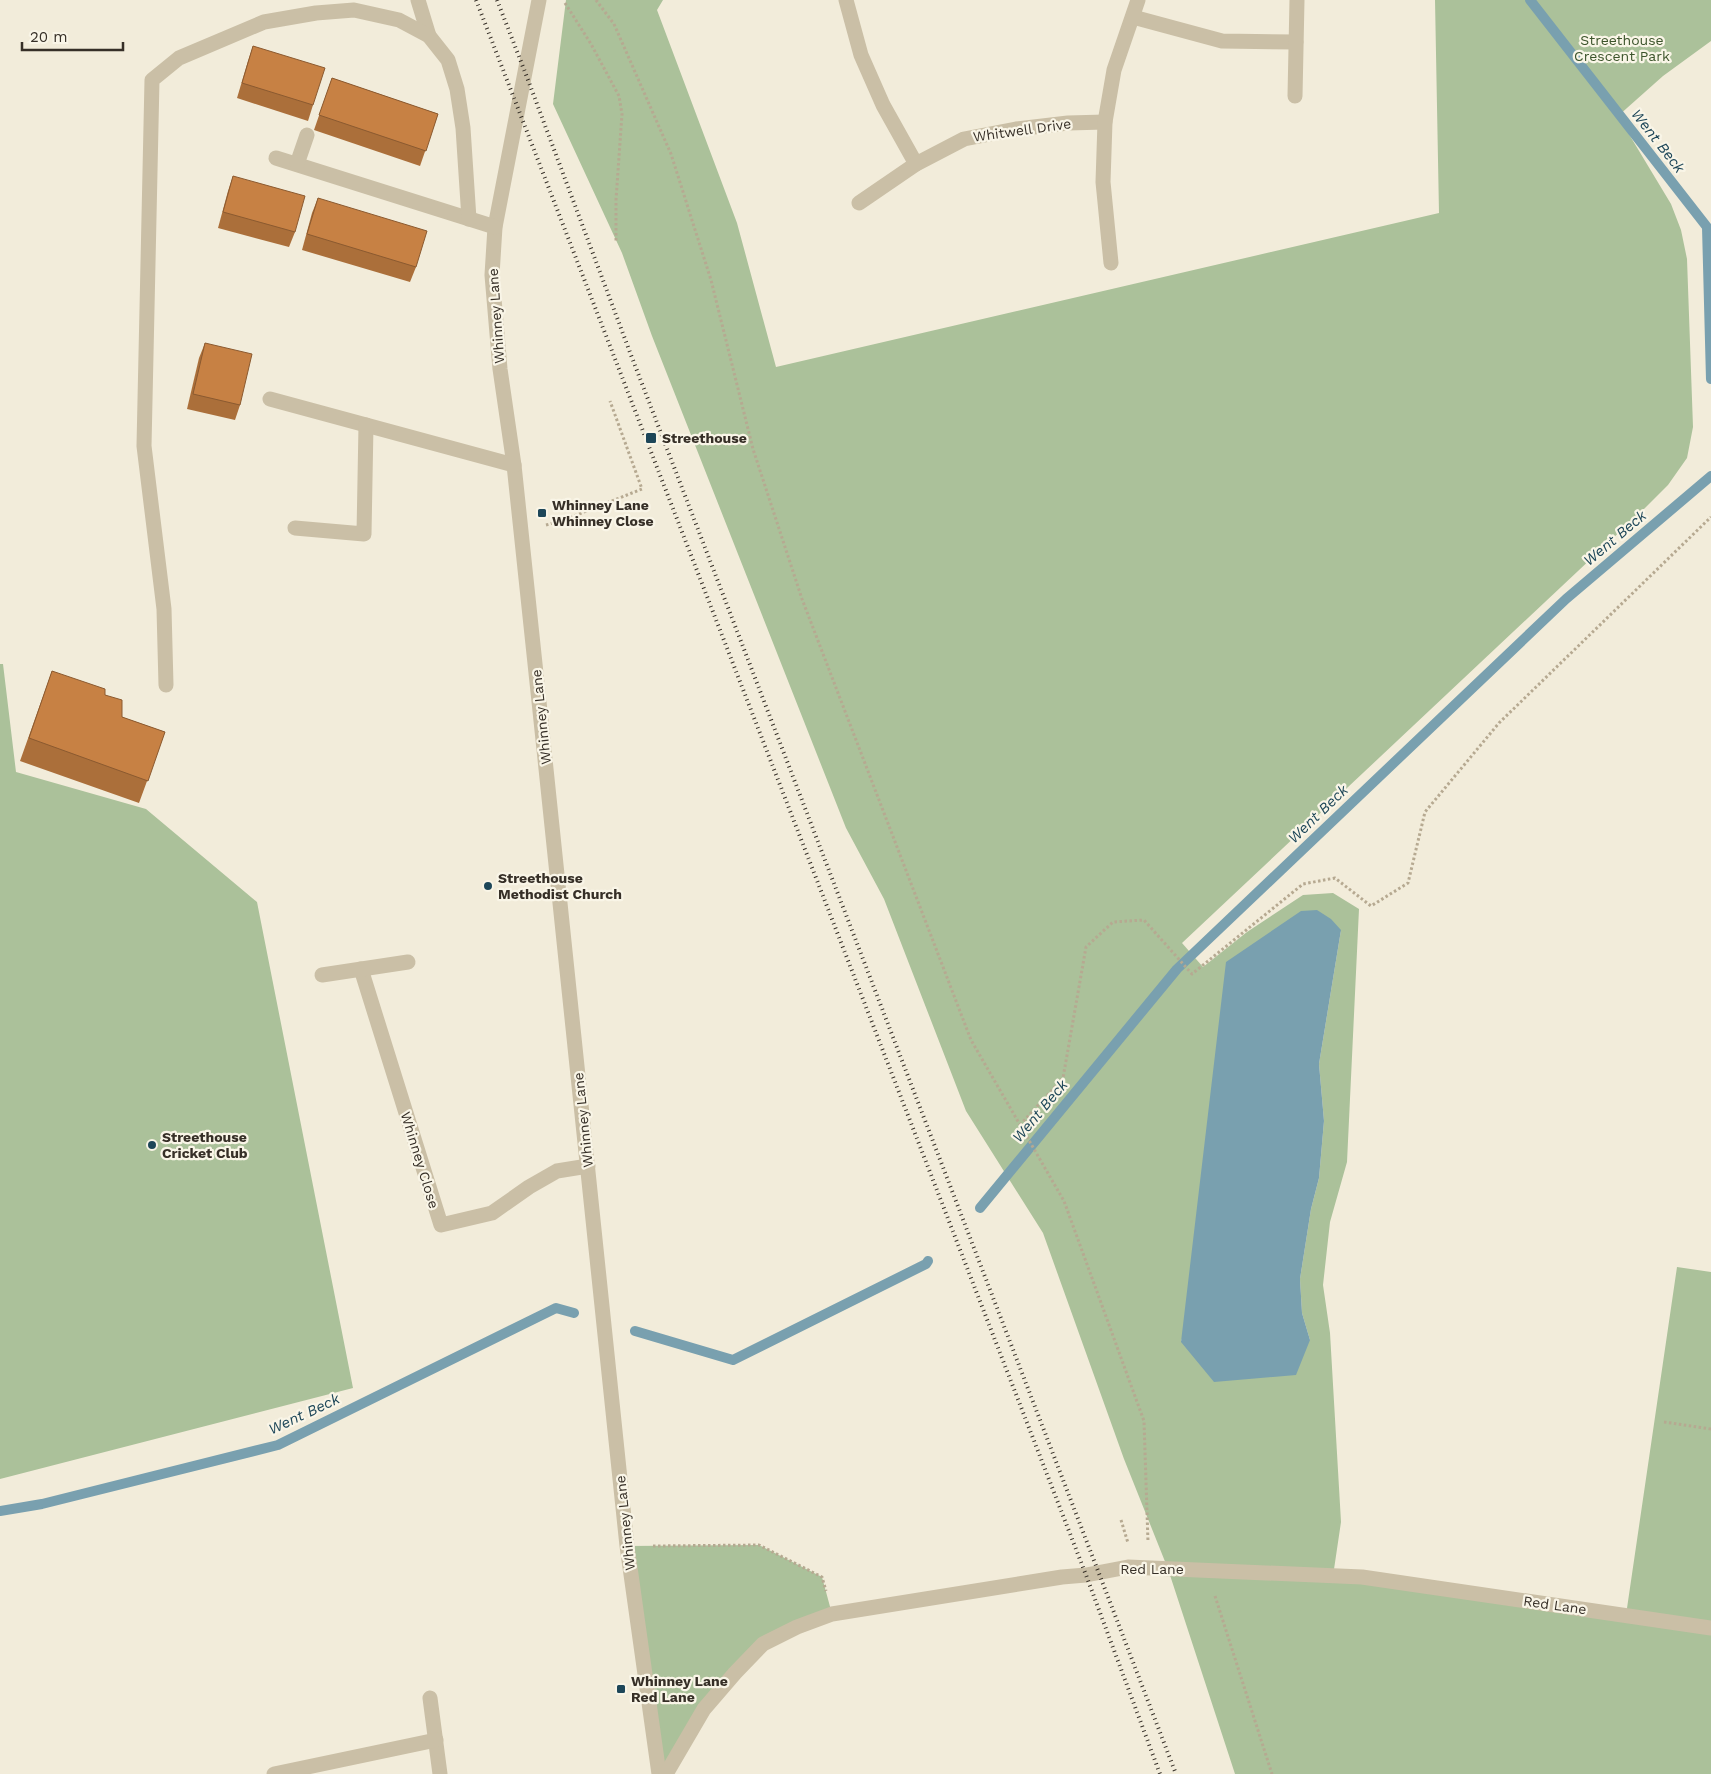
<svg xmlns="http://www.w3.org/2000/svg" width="1711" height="1774" font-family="'Work Sans',sans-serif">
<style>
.green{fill:#abc19a;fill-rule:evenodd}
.water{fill:#79a0af}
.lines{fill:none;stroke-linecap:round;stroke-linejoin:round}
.stream{stroke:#79a0af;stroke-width:10}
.path{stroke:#b6a991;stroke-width:3;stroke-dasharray:2.5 2.5;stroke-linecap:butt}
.minor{stroke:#cabfa6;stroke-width:15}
.rail{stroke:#362f27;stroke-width:4;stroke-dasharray:1 4;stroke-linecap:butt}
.wall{fill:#ab6f3a}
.building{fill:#c78144;stroke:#8b5a30}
.poi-dot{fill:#1d4658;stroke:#f9f5e7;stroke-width:2}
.labels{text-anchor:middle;stroke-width:4.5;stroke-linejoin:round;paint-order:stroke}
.park-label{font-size:14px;fill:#3c542b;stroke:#f9f5e7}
.street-label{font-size:14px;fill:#362f27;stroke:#f9f5e7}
.poi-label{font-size:14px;font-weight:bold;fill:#362f27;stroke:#f9f5e7;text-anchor:start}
.water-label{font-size:15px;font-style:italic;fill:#1d4658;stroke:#f9f5e7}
</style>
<rect width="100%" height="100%" fill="#f2ecda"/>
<g class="green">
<path d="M566 0H663L657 10 737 223 776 367 1439 213 1435 0H1711V41L1663 76 1618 116 1671 204 1681 230 1687 259 1693 427 1687 458 1668 485 1644 509 1182 943 1203 967 1247 932 1303 895 1333 893 1359 909 1347 1162 1330 1222 1323 1285 1330 1333 1341 1522 1333 1576 1626 1615 1677 1267 1711 1272V1774H1235L1168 1569 1124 1459 1043 1233 966 1111 884 899 846 828 652 336 622 253 553 104ZM1341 930 1319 1064 1324 1121 1319 1178 1311 1209 1300 1279 1302 1313 1310 1340 1181 1341Z"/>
<path d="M0 664H3L16 772 146 809 257 902 353 1388 0 1479Z"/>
<path d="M759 1545 822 1577 832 1614 797 1627 735 1673 666 1774 627 1546Z"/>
</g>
<path class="water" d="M1317 910 1331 919 1341 930 1319 1064 1324 1121 1319 1178 1311 1209 1300 1279 1302 1313 1310 1340 1296 1375 1214 1382 1181 1342 1226 962 1301 911Z"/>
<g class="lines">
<g class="stream">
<path d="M1530 0 1707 227 1711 379"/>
<path d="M980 1208 1177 969 1566 599 1711 476"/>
<path d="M635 1331 733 1360 926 1264 928 1261"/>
<path d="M0 1511 42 1504 278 1445 556 1308 574 1313"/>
</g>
<g class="path">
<path d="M596 0 614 24 671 154 711 280 753 449 802 599 971 1040 1064 1201 1144 1421 1148 1542"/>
<path d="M565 3 591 44 619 96 622 114 616 200V241"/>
<path d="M546 525 564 520 642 489 610 401"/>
<path d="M1020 1125 1063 1078 1086 947 1113 922 1144 920 1192 974 1303 884 1335 878 1371 906 1408 883 1425 812 1499 723 1711 517"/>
<path d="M1664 1422 1711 1429"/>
<path d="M1121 1520 1128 1543"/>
<path d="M653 1546 759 1545 822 1577 826 1591"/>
<path d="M1215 1596 1272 1774"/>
</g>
<g class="minor">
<path d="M418 0 429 36"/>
<path d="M539 0 495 227 492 275 500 369 514 465 538 692 627 1546 659 1774"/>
<path d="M846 0 861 55 883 105 916 164"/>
<path d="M1133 17 1222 41 1296 42"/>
<path d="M1295 96 1297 0"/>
<path d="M276 158 495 227"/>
<path d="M297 164 307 135"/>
<path d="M859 203 916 164 964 139 1016 129 1068 123 1105 122"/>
<path d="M1111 263 1103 182 1105 122 1114 70 1138 0"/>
<path d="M270 399 514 465"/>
<path d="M295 528 364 534 366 425"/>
<path d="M166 685 164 609 144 446 152 80 179 58 264 22 316 13 354 10 399 20 429 36 448 60 457 89 463 128 469 219"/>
<path d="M361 969 441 1225 492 1213 529 1187 557 1171 588 1166"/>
<path d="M322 975 408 962"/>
<path d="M430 1698 440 1774"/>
<path d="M274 1774 436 1740"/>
<path d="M666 1774 704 1709 735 1673 763 1644 797 1627 832 1614 1062 1577 1086 1575 1128 1567 1362 1577 1711 1628"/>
</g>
<g class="rail">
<path d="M476 0 1086 1575 1160 1774"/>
<path d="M497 0 525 72 631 355 1176 1774"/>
</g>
</g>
<g class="wall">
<path d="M253 46 313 105 308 121 237 98 248 61Z"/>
<path d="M332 78 438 114 420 166 314 130Z"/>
<path d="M233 176 295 232 289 247 218 228 228 191Z"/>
<path d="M318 198 416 267 410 282 302 250 312 213Z"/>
<path d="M205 343 240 405 235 420 187 409 199 358Z"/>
<path d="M52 671 105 695 122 717 165 732 139 803 20 761Z"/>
</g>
<g class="building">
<path d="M253 46 325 68 313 105 242 83Z"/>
<path d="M332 78 438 114 426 151 319 115Z"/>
<path d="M233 176 305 196 295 232 223 212Z"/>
<path d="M318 198 427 231 416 267 307 234Z"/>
<path d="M205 343 252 354 240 405 193 394Z"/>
<path d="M52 671 105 689V695L122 700V717L165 732 148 781 29 738Z"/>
</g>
<g class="poi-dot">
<rect x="645" y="432" width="12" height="12" rx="2.5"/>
<rect x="537" y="508" width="10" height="10" rx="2.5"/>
<circle cx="488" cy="886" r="5"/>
<circle cx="152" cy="1145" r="5"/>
<rect x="616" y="1684" width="10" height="10" rx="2.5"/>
</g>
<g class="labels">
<g class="park-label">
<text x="1622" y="45">Streethouse<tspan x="1622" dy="16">Crescent Park</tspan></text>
</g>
<g class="street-label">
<text transform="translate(1022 130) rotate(-8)" y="5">Whitwell Drive</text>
<text transform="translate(496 316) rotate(-94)" y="5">Whinney Lane</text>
<text transform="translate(541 717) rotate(-96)" y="5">Whinney Lane</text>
<text transform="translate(583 1120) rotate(-96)" y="5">Whinney Lane</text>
<text transform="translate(420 1160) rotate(73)" y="5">Whinney Close</text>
<text transform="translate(625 1523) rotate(-96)" y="5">Whinney Lane</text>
<text x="1152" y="1574">Red Lane</text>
<text transform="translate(1555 1605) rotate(8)" y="5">Red Lane</text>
</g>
<g class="poi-label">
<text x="662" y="443">Streethouse</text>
<text x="552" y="510">Whinney Lane<tspan x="552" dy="16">Whinney Close</tspan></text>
<text x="498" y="883">Streethouse<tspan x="498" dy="16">Methodist Church</tspan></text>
<text x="162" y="1142">Streethouse<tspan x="162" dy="16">Cricket Club</tspan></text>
<text x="631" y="1686">Whinney Lane<tspan x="631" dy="16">Red Lane</tspan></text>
</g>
<g class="water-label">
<text transform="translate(1658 141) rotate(52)" y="5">Went Beck</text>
<text transform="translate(1615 538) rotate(-40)" y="5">Went Beck</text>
<text transform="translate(1318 814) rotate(-44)" y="5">Went Beck</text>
<text transform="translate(1040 1111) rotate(-50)" y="5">Went Beck</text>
<text transform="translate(304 1414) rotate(-25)" y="5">Went Beck</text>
</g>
</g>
<path d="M22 42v8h101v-8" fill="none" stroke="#362f27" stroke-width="2.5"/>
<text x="30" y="42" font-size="15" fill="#362f27" stroke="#f9f5e7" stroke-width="4" paint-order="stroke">20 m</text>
</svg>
